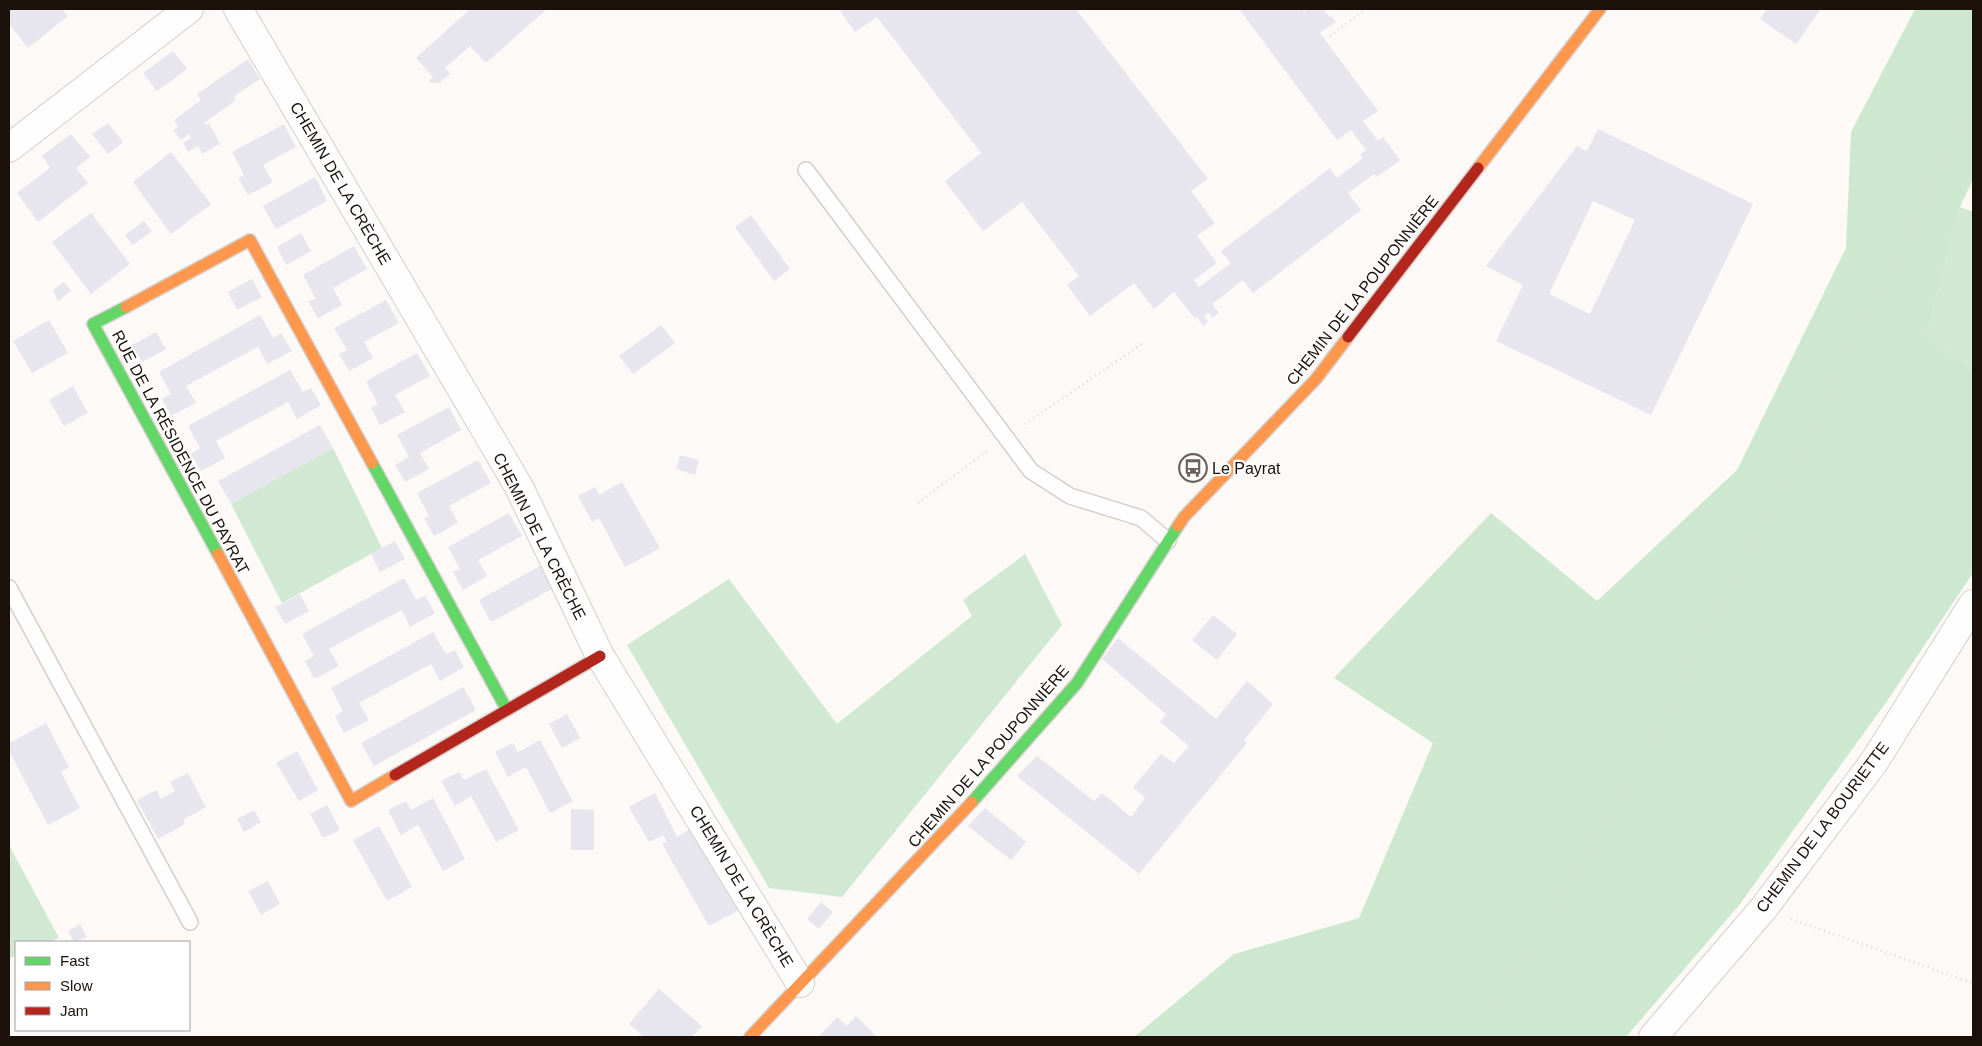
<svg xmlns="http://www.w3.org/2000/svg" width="1982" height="1046" font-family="Helvetica,sans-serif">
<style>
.green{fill:#d1e8d2}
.forest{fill:#cee8cf}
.building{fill:#e7e6ef;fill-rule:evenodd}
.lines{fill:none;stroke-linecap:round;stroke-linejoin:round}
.lane-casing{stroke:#d6ceca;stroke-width:18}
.street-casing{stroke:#d6ceca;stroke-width:30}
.fast-casing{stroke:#d6ceca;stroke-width:14}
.slow-casing{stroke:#d6ceca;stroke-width:14}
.jam-casing{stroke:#d6ceca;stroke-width:14}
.path{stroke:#dbdad8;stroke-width:3;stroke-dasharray:1 4;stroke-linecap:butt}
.lane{stroke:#fffefe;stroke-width:15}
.street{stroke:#fffefe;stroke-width:28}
.fast{stroke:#63d668;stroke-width:11}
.slow{stroke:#ff974d;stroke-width:11}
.jam{stroke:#b3261e;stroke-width:11}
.labels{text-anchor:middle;stroke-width:4.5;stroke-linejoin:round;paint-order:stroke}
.street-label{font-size:16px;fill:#1b100a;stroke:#fff}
.poi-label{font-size:16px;fill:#1b100a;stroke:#fff;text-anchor:start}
</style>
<rect width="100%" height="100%" fill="#fcf9f7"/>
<g class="green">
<path d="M1960 207 1973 212V372L1927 332Z"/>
<path d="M333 448 382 548 282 603 231 504Z"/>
<path d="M1025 554 1062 625 842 897 769 888 627 645 729 579 837 724 972 616 963 600Z"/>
<path d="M9 845 59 938 48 942H16V956L10 958Z"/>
</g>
<path class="forest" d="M1915 9H1973V179L1960 207 1927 332 1973 372V573L1885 704 1740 904 1626 1037H1134L1234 954 1359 918 1433 743 1334 678 1491 513 1597 601 1737 470 1846 248 1851 132Z"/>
<g class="building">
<path d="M9 9H62L68 16 28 48 9 24Z"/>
<path d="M470 9H547L486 63 470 46 445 68 450 74 439 83H431L429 81 433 77 416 58Z"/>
<path d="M839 9H1076L1208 179 1191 191 1215 223 1197 236 1217 263 1194 280 1199 287 1231 263 1221 251 1330 168 1337 178 1363 158 1360 155 1366 150 1351 130 1337 140 1239 9H1302L1304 12 1308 9H1323L1329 16 1330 15 1336 22 1320 33 1378 111 1363 121 1378 141 1383 137 1400 160 1377 177 1374 174 1348 193 1361 210 1253 293 1243 280 1212 304 1219 313 1212 318 1209 313 1204 316 1208 322 1203 326 1197 317 1195 319 1174 292 1154 309 1134 283 1090 316 1067 285 1079 276 1022 202 983 231 945 181 981 153 877 17 855 32Z"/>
<path d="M1767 9H1821L1796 44 1760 19Z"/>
<path d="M173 51 187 69 157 91 143 73Z"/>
<path d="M248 59 260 79 234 96 236 100 204 123 206 125 209 123 220 144 202 154 198 146 188 152 183 143 191 137 189 134 181 140 173 130 178 127 174 120 201 100 197 94Z"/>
<path d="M108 123 123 142 108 154 92 134Z"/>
<path d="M284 124 296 147 263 165 273 182 248 195 238 178 244 175 232 152Z"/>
<path d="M1598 129 1753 204 1651 415 1496 341 1523 285 1486 266 1577 146 1587 151ZM1593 201 1635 220 1590 314 1549 294Z"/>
<path d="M71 134 90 157 76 168 88 183 38 222 17 193 50 168 42 156Z"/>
<path d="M171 152 211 204 171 234 133 182Z"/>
<path d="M315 177 327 201 276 229 263 206Z"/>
<path d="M91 213 130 264 91 294 52 242Z"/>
<path d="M751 215 790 269 774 281 735 227Z"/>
<path d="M144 221 152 231 133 245 125 235Z"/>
<path d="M301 233 311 251 286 265 277 247Z"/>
<path d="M354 246 367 269 333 288 342 305 318 318 308 301 316 299 303 275Z"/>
<path d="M252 279 262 297 237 310 228 292Z"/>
<path d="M64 282 71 291 58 301 53 290Z"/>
<path d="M386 300 399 323 364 342 373 358 349 371 339 354 347 350 334 328Z"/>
<path d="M260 315 273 338 281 333 292 351 267 364 258 347 219 368 186 386 196 403 171 416 162 399 171 394 159 372Z"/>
<path d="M49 320 68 353 32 373 13 341Z"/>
<path d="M661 325 675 343 633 374 619 356Z"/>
<path d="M156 332 166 349 142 362 132 345Z"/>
<path d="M417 353 430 376 395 395 405 412 380 425 371 408 378 404 366 381Z"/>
<path d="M290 370 303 392 311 388 321 405 297 419 288 402 216 441 225 458 201 471 191 454 200 448 188 426Z"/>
<path d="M73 386 88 413 64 426 49 400Z"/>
<path d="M449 407 461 430 420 453 429 469 405 482 395 465 409 457 397 435Z"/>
<path d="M320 425 333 448 231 504 218 481Z"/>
<path d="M680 455 699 460 695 475 676 469Z"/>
<path d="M478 460 491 483 449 506 458 523 434 536 424 518 429 516 417 493Z"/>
<path d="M622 482 660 548 625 567 599 518 592 522 578 496 595 487 599 495Z"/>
<path d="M509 513 522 536 478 560 487 576 463 590 453 572 460 569 448 547Z"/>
<path d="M395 541 405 559 380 572 371 554Z"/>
<path d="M540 566 552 589 491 622 479 600Z"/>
<path d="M404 578 416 600 425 596 435 613 410 627 402 610 362 631 329 649 339 666 314 679 305 661 314 656 302 634Z"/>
<path d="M300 594 309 611 285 624 275 607Z"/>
<path d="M1213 615 1237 634 1217 660 1192 640Z"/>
<path d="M433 632 446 654 455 650 464 667 440 681 431 664 392 685 359 703 369 720 344 733 335 716 343 711 331 688Z"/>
<path d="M1118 638 1216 719 1247 681 1273 704 1244 740 1247 743 1139 874 1017 776 1037 756 1094 801 1102 793 1131 817 1145 798 1133 787 1161 754 1174 763 1189 746 1160 722 1166 714 1102 659Z"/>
<path d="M463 687 476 710 374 766 361 743Z"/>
<path d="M567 714 580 738 562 748 549 724Z"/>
<path d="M46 723 69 767 61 772 80 808 48 825 9 751V743Z"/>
<path d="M540 740 573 801 550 813 526 767 508 777 495 752 513 743 518 752Z"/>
<path d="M297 751 318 790 299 801 276 763Z"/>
<path d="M486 769 519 830 496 842 471 796 455 806 441 781 459 772 464 780Z"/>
<path d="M188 773 206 807 183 820 185 824 158 839 137 800 156 790 161 799 175 791 170 782Z"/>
<path d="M655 793 677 837 692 828 738 911 709 926 662 844 667 842 663 835 649 842 629 807Z"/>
<path d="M433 798 465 859 443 871 418 825 401 835 388 810 406 801 411 810Z"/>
<path d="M327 805 340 830 323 838 310 814Z"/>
<path d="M985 808 1026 842 1011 860 968 826Z"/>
<path d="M571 809 594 810V850H571Z"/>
<path d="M254 810 261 822 244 832 237 819Z"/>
<path d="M379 826 412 887 387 901 353 840Z"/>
<path d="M268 881 280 904 261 915 248 891Z"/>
<path d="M821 902 833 912 819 929 807 919Z"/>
<path d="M80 924 87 937 74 942 68 931Z"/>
<path d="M659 989 702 1026 692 1037H644L629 1024Z"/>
<path d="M856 1016 877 1037H818L837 1017 847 1026Z"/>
</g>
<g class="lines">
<defs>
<g id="lane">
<path d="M806 170 1031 471 1070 496 1141 518 1168 541"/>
<path d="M9 588 190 922"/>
</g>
<g id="street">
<path d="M238 9 519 487 600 656 800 983"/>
<path d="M9 148 189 9"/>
<path d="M1653 1037 1763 909 1874 762 1973 604"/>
</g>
<g id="fast">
<path d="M126 307 93 324 218 554"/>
<path d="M372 463 507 710"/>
<path d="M972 802 1077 683 1178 526"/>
</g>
<g id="slow">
<path d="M1478 168 1600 9"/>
<path d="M126 307 250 240 372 463"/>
<path d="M1178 526 1184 517 1316 379 1348 337"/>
<path d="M218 554 351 801 395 775"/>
<path d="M750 1037 972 802"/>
</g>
<g id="jam">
<path d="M1348 337 1478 168"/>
<path d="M395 775 600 656"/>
</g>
</defs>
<use href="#lane" class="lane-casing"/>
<use href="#street" class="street-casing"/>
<use href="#fast" class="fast-casing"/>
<use href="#slow" class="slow-casing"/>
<use href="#jam" class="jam-casing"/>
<g class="path">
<path d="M1330 36 1366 9"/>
<path d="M1025 424 1142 344"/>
<path d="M918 503 987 451"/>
<path d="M1791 919 1973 983"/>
<path d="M1472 1037 1503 995 1633 775 1845 364 1973 97"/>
</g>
<use href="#lane" class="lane"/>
<use href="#street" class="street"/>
<use href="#fast" class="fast"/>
<use href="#slow" class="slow"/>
<use href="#jam" class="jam"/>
</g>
<defs>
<symbol id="bus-ring" viewBox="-11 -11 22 22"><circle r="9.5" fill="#fff" stroke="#6a625d" stroke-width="1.5"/><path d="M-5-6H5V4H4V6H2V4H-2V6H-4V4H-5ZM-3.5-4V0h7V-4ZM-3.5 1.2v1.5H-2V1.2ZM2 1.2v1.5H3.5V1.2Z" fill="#6a625d"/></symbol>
</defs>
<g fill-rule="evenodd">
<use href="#bus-ring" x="1177" y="452" width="32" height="32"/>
</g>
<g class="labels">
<g class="street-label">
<text transform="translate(341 183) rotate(60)" y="6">CHEMIN DE LA CRÈCHE</text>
<text transform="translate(1362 290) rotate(-52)" y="6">CHEMIN DE LA POUPONNIÈRE</text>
<text transform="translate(181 452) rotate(62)" y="6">RUE DE LA RÉSIDENCE DU PAYRAT</text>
<text transform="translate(540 536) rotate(63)" y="6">CHEMIN DE LA CRÈCHE</text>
<text transform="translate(988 756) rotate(-49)" y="6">CHEMIN DE LA POUPONNIÈRE</text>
<text transform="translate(1822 827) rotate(-53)" y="6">CHEMIN DE LA BOURIETTE</text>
<text transform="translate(742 886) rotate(59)" y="6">CHEMIN DE LA CRÈCHE</text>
</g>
<g class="poi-label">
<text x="1212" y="474">Le Payrat</text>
</g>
</g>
<rect width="1982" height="1046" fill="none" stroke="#1b100a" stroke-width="20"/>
<rect x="15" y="941" width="175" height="90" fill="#ffffff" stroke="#a49f9d"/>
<rect x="25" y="957" width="25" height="8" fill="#63d668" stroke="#a49f9d"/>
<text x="60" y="966" font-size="15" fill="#1b100a">Fast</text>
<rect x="25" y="982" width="25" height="8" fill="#ff974d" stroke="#a49f9d"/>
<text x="60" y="991" font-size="15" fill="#1b100a">Slow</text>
<rect x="25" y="1007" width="25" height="8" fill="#b3261e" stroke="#a49f9d"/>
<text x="60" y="1016" font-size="15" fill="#1b100a">Jam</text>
</svg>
